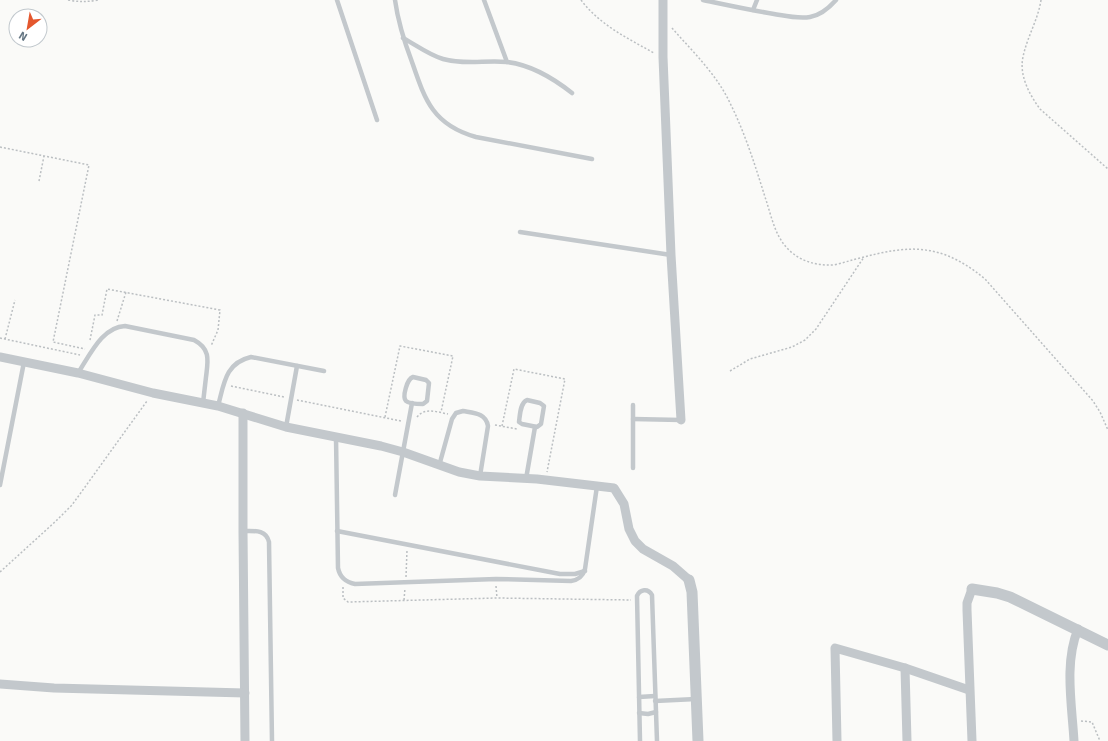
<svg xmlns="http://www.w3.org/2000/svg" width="1108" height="741" font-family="Signika,sans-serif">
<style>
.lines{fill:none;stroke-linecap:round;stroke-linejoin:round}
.path{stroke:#bbbfc2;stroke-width:1.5;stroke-dasharray:2 2;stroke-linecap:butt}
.service{stroke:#c3c8cc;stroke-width:4.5}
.minor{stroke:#c3c8cc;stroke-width:9}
.tertiary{stroke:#c3c8cc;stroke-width:11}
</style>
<rect width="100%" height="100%" fill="#fafaf8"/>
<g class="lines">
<g class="path">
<path d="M68 0C79 2 87 2 98 0"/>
<path d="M581 0C600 25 627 38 654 53"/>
<path d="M1041 0C1038 20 1027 37 1023 57 1019 75 1029 94 1040 109L1108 169"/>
<path d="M672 28C693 52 717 75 730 103 745 133 755 165 765 197 771 214 774 234 787 248 799 261 816 266 834 265 895 249 931 234 985 279L1093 401 1100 412 1108 430"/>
<path d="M0 147 89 165 53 342 85 349"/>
<path d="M39 181 44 156"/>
<path d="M117 321 126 292"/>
<path d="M0 338 80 355"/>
<path d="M5 339 15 300"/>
<path d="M90 340 95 315H102L107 289 220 310 218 330 211 346"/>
<path d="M730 371 750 359 792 347 805 340 816 329 864 257"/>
<path d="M231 386 284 397"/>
<path d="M297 400 401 421"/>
<path d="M385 417 400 346 453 356 441 412"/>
<path d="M417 417C425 407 437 412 448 414"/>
<path d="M495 425 517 429"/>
<path d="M502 426 514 369 565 379 547 472"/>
<path d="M0 572 56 521 72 505 147 401"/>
<path d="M406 577 407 550"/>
<path d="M496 586 497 598"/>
<path d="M343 587V598L348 602 497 598 631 600"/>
<path d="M404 600 405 588"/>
<path d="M1081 721 1092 722 1100 741"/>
</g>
<g class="service">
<path d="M337 0 377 120"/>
<path d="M395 0C398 22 404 41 412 62 425 100 433 125 476 137L592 159"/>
<path d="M484 0 507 62"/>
<path d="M703 0C727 5 750 10 774 14 786 16 798 19 810 17 821 15 829 8 836 0"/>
<path d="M753 10 757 0"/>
<path d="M403 38C416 45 429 55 443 59 464 65 486 60 507 62 532 65 553 78 572 93"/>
<path d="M520 232 671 255"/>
<path d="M78 373C90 355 102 327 125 326L194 340C211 349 208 361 206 377 205 385 204 394 203 403"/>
<path d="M413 377 426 380 429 383 427 401 423 404C419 404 409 404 406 401 402 397 407 379 413 377Z"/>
<path d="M527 400 540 403 544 406 541 424 537 427 522 424 519 422C520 415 520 403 527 400Z"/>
<path d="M218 406C224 384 225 363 251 357L324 371"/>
<path d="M633 419 681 420"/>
<path d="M286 427 297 366"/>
<path d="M336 437 338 568C340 578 346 582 355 584L496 579 571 581C578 580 583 576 585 569L597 486"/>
<path d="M439 466 452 419 456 413 463 411C474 413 486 413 488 426L480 476"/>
<path d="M633 468V405"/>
<path d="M526 479 535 427"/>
<path d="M0 485 24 362"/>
<path d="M395 495 412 403"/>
<path d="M243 531C254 531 266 529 269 542L272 741"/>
<path d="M337 531 560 574H575L585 571"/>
<path d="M639 697 655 696"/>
<path d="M655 701 696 699"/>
<path d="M639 713 648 714 656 712"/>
<path d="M640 741 637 596C640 589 648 588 652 595L657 741"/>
</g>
<g class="minor">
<path d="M663 0V57L671 255 681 420"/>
<path d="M0 357 78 373 153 393 218 406 286 427 381 446 403 452 459 472 480 476 537 479 614 488 624 504 629 529 635 541 643 549 673 566 689 580"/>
<path d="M243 413V531L245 741"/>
<path d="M905 668 907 741"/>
<path d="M0 684 54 688 245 693"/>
<path d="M837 741 835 648 905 668 969 690"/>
<path d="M972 741 967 610V603L972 589"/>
<path d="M1074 741C1072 705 1064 663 1078 629"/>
</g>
<g class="tertiary">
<path d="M689 580 692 592 698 741"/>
<path d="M972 589 997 593 1010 597 1108 645"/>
</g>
</g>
<g transform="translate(28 28) rotate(211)"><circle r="19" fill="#ffffff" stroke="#c1c8cd"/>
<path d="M0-3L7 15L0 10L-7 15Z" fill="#e4572e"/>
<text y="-6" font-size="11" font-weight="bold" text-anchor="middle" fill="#657683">N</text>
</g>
</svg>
